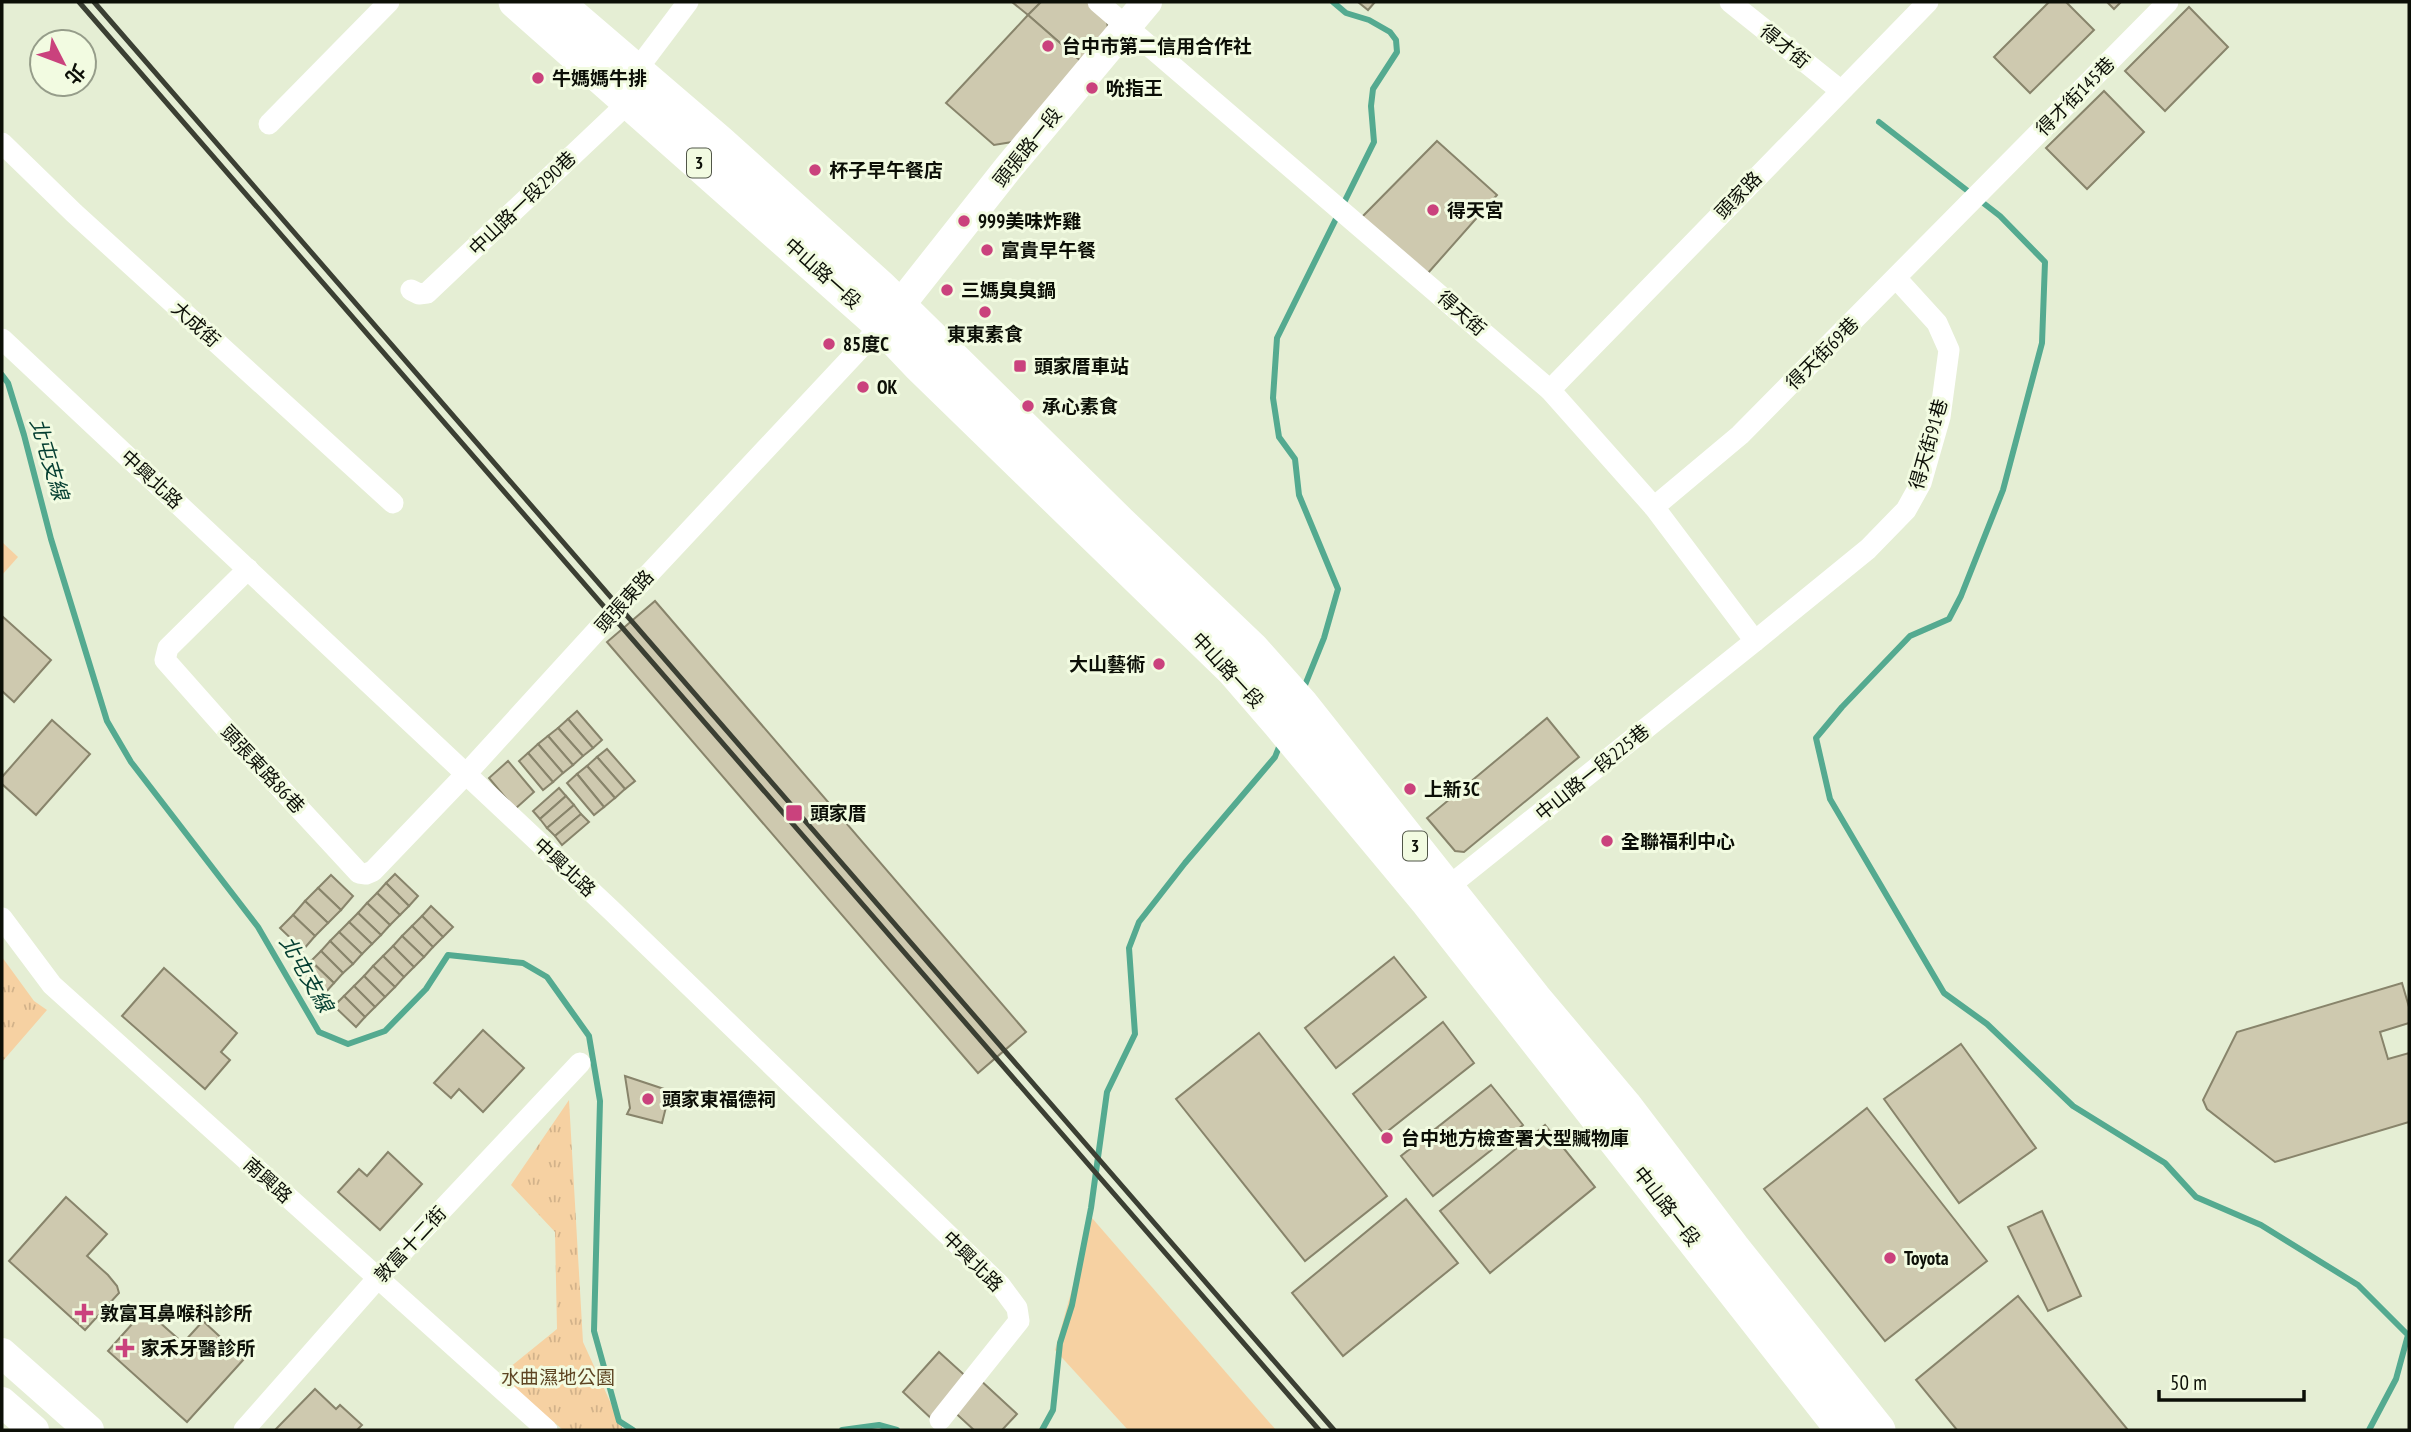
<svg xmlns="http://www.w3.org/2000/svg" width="2411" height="1432" font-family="'PT Sans Narrow','Noto Sans TC',sans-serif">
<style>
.green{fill:#f6d1a2}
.park{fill:url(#park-tufts)}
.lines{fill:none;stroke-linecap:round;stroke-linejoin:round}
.stream{stroke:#54aa90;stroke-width:6}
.building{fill:#cec9af;stroke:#88846b;stroke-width:2}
.street{stroke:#fff;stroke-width:21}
.secondary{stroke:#fff;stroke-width:30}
.primary{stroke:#fff;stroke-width:33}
.rail{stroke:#3b3f33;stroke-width:5}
.poi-dot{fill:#ca427d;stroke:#f2fbe1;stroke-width:2.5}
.labels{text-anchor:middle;stroke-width:6;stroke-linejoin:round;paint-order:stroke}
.shield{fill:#f2fbe1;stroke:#515648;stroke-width:2}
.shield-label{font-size:18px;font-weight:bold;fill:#0c0f07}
.poi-label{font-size:19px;font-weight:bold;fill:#0c0f07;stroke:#f2fbe1;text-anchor:start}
.street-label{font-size:19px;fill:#0c0f07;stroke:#f2fbe1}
.park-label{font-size:19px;fill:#5e4523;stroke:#f2fbe1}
.water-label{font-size:21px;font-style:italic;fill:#043e31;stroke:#f2fbe1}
</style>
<defs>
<pattern id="park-tufts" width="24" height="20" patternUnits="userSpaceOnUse" patternTransform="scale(1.75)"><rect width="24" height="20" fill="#f6d1a2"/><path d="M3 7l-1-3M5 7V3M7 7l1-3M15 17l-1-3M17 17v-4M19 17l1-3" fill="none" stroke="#d2b28a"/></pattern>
</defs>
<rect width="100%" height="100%" fill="#e5eed4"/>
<g class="green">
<path d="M2 542 18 557 2 575Z"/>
<path d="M1092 1218 1276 1430H1128L1055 1350Z"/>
</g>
<g class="park">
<path d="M2 957 34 1001 47 1010 2 1062Z"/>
<path d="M569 1100 583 1342 623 1430H563L499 1376 557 1329 555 1232 511 1185Z"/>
</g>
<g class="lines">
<g class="stream">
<path d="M1879 122 2000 216 2045 262 2042 343 2003 490 1961 596 1949 619 1910 636 1842 707 1816 738 1830 799 1944 993 1987 1024 2073 1106 2165 1163 2196 1197 2261 1225 2358 1285 2408 1335 2396 1379 2369 1430"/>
<path d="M2 375 8 383 24 435 51 539 107 721 131 762 258 927 319 1032 348 1044 385 1031 426 989 448 955 523 963 547 977 589 1036 600 1101 594 1331 619 1421 633 1430"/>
<path d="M1303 690 1324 638 1338 589 1299 495 1295 459 1279 437 1273 398 1277 338 1374 142 1371 106 1373 89 1397 52 1396 40 1390 32 1369 20 1346 13 1333 2"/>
<path d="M842 1430 879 1425 897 1430"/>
<path d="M1042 1430 1053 1410 1060 1343 1072 1305 1091 1208 1107 1092 1135 1034 1129 948 1139 922 1185 863 1275 757 1281 742"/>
</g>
</g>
<g class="building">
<path d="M1012 2H1041L1028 15Z"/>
<path d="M1041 2H1093L1106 13 1108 29 1083 63 1028 15Z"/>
<path d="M1358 2H1375L1368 10Z"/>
<path d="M2049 2H2066L2094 30 2030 93 1994 57Z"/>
<path d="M2107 2H2121L2114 9Z"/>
<path d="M2189 7 2228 47 2165 111 2125 71Z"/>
<path d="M1028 15 1083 63 1012 142 994 145 946 103Z"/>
<path d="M2104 91 2144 132 2087 189 2046 148Z"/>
<path d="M1437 141 1497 195 1428 273 1361 218Z"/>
<path d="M655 601 1026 1032 978 1073 607 642Z"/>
<path d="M2 616 51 660 14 702 2 691Z"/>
<path d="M577 711 602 740 593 748 568 719Z"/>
<path d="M1547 718 1579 757 1464 852 1455 851 1427 818Z"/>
<path d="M568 719 593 748 583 756 558 728Z"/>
<path d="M52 720 90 754 36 815 2 784V777Z"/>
<path d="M558 728 583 756 573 765 548 736Z"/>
<path d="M548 736 573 765 563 773 538 744Z"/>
<path d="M538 744 563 773 553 782 528 753Z"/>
<path d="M607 749 635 781 625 789 597 757Z"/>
<path d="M528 753 553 782 543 790 519 761Z"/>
<path d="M597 757 625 789 615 798 587 766Z"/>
<path d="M508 761 534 792 515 809 489 778Z"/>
<path d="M587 766 615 798 604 807 577 774Z"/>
<path d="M577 774 604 807 594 815 567 783Z"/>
<path d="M559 788 566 796 540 819 533 811Z"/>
<path d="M566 796 574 805 547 828 540 819Z"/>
<path d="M574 805 581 814 555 836 547 828Z"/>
<path d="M581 814 589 822 562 845 555 836Z"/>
<path d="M395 874 418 896 409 906 386 883Z"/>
<path d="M331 875 353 896 341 910 318 888Z"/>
<path d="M386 883 409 906 400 915 377 893Z"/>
<path d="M318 888 341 910 328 923 305 901Z"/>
<path d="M377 893 400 915 390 925 367 903Z"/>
<path d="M305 901 328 923 315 936 293 915Z"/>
<path d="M367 903 390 925 381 935 358 913Z"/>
<path d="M431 906 453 927 443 937 422 916Z"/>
<path d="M358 913 381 935 372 944 349 922Z"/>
<path d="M293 915 315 936 303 950 280 928Z"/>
<path d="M422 916 443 937 433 947 412 926Z"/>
<path d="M349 922 372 944 362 954 339 932Z"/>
<path d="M412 926 433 947 424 957 402 936Z"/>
<path d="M339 932 362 954 353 964 330 941Z"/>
<path d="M402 936 424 957 414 967 393 946Z"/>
<path d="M330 941 353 964 343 973 321 951Z"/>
<path d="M393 946 414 967 404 977 383 956Z"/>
<path d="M321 951 343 973 334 983 311 961Z"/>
<path d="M383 956 404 977 395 987 373 966Z"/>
<path d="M1394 957 1426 997 1336 1068 1305 1028Z"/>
<path d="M311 961 334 983 325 993 302 971Z"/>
<path d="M373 966 395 987 385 997 364 976Z"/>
<path d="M164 968 237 1033 221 1052 230 1060 205 1089 122 1016Z"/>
<path d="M364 976 385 997 375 1007 354 986Z"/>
<path d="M2402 983 2409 1007V1023L2380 1032 2388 1059 2409 1053V1122L2275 1162 2207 1109 2203 1100 2237 1032Z"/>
<path d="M354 986 375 1007 365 1017 344 996Z"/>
<path d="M344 996 365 1017 356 1027 334 1006Z"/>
<path d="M1443 1022 1474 1063 1384 1134 1353 1094Z"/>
<path d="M483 1030 524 1068 483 1112 459 1089 451 1098 434 1083Z"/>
<path d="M1259 1033 1387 1196 1305 1261 1176 1099Z"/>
<path d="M1961 1044 2036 1148 1959 1203 1884 1099Z"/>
<path d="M625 1076 670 1091 662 1123 627 1114 630 1108Z"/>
<path d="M1491 1085 1523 1125 1433 1196 1401 1156Z"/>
<path d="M1867 1108 1987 1261 1885 1341 1764 1189Z"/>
<path d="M1545 1125 1595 1187 1490 1273 1440 1211Z"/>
<path d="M388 1152 422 1184 380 1230 338 1192 359 1169 367 1176Z"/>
<path d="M66 1197 107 1234 87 1256 108 1275 117 1286 119 1293 85 1330 9 1261Z"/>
<path d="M1406 1199 1458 1263 1343 1356 1292 1293Z"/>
<path d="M2042 1211 2081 1296 2048 1311 2008 1227Z"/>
<path d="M2018 1296 2128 1430H1957L1916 1380Z"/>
<path d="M149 1313 183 1343 203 1321 244 1359 187 1422 108 1351 141 1314Z"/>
<path d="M939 1352 971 1381 934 1421 903 1392Z"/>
<path d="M978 1378 1017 1414 1002 1430H974L950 1408Z"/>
<path d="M315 1389 336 1409 340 1405 362 1425 357 1430H275Z"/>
</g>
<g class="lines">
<g class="street">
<path d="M1098 2 1550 390 1654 507 1755 641"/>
<path d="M1730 2 1840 90"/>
<path d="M636 71 688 2"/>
<path d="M269 124 389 2"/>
<path d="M2 143 74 213 393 503"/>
<path d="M411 290 419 294 427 293 630 101"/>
<path d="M2 339 611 910 1000 1285 1017 1308 1019 1321 940 1420"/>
<path d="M1550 390 1928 2"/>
<path d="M1654 507 1740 435 2168 2"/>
<path d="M248 569 168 648 165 660 235 739 359 873 366 874 373 871 466 774 632 592 881 326"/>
<path d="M1438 895 1755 641 1868 549 1906 510 1921 483 1940 417 1949 350 1937 323 1896 278"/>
<path d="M2 918 52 985 547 1430"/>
<path d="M244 1430 377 1279 580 1063"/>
</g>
<g class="secondary">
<path d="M883 323 900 305 1009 167 1147 2"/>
<path d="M2 1353 89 1430"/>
<path d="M2 1402 34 1430"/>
</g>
<g class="primary">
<path d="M515 2 881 326 919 366 1233 671 1278 723 1428 903 1842 1430"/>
<path d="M557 2 719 141 881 287 1120 522 1253 649 1302 704 1535 998 1625 1105 1733 1247 1879 1430"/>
</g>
<g class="rail">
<path d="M79 2 1319 1430"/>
<path d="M94 2 1334 1430"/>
</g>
</g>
<g class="poi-dot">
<circle cx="1048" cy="46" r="7"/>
<circle cx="538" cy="78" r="7"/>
<circle cx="1092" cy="88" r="7"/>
<circle cx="815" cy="170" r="7"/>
<circle cx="1433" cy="210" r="7"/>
<circle cx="964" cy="221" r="7"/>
<circle cx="987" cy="250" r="7"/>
<circle cx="947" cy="290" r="7"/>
<circle cx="985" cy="312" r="7"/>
<circle cx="829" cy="344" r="7"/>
<rect x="1013" y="359" width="14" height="14" rx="3.5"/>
<circle cx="863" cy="387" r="7"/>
<circle cx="1028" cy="406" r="7"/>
<circle cx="1159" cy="664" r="7"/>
<circle cx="1410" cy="789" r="7"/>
<rect x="785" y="804" width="18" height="18" rx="3.5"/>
<circle cx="1607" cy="841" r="7"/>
<circle cx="648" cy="1099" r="7"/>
<circle cx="1387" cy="1138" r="7"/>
<circle cx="1890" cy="1258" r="7"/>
<path d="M80.5 1302.5h7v7h7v7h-7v7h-7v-7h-7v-7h7z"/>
<path d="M121.5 1337.5h7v7h7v7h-7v7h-7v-7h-7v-7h7z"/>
</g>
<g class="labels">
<g class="shield">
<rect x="687" y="148.5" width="24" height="29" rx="5"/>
<rect x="1403" y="831.5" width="24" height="29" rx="5"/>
</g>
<g class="shield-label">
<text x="699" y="169">3</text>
<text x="1415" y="852">3</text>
</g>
<g class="poi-label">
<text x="1062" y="53">台中市第二信用合作社</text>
<text x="552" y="85">牛媽媽牛排</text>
<text x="1106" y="95">吮指王</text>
<text x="829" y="177">杯子早午餐店</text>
<text x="1447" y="217">得天宮</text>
<text x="978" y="228">999美味炸雞</text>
<text x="1001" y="257">富貴早午餐</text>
<text x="961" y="297">三媽臭臭鍋</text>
<text x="985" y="341" text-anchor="middle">東東素食</text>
<text x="843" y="351">85度C</text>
<text x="1034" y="373">頭家厝車站</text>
<text x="877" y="394">OK</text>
<text x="1042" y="413">承心素食</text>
<text x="1145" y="671" text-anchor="end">大山藝術</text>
<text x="1424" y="796">上新3C</text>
<text x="810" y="820">頭家厝</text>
<text x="1621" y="848">全聯福利中心</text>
<text x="662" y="1106">頭家東福德祠</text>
<text x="1401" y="1145">台中地方檢查署大型贓物庫</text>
<text x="1904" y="1265">Toyota</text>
<text x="100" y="1320">敦富耳鼻喉科診所</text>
<text x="141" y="1355">家禾牙醫診所</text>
</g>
<g class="street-label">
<text transform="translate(1785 46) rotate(39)" y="7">得才街</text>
<text transform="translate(2075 96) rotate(-45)" y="7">得才街145巷</text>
<text transform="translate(1027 147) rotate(-51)" y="7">頭張路一段</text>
<text transform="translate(1738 195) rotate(-46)" y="7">頭家路</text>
<text transform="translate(522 203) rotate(-44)" y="7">中山路一段290巷</text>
<text transform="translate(823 273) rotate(42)" y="7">中山路一段</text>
<text transform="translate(1462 313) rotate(41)" y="7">得天街</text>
<text transform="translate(196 324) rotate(42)" y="7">大成街</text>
<text transform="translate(1822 353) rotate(-45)" y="7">得天街69巷</text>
<text transform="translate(1928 444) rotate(-74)" y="7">得天街91巷</text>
<text transform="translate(152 479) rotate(43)" y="7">中興北路</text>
<text transform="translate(624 601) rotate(-48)" y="7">頭張東路</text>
<text transform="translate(1228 670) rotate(47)" y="7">中山路一段</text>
<text transform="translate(263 769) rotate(47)" y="7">頭張東路86巷</text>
<text transform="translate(1592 772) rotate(-39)" y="7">中山路一段225巷</text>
<text transform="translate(565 867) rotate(43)" y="7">中興北路</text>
<text transform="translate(268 1180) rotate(42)" y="7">南興路</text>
<text transform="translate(1667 1206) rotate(52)" y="7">中山路一段</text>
<text transform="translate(410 1244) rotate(-47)" y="7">敦富十二街</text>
<text transform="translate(973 1261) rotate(45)" y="7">中興北路</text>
</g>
<g class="park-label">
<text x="558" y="1384">水曲濕地公園</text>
</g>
<g class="water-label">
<text transform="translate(49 459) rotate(73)" y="7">北屯支線</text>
<text transform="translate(306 974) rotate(60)" y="7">北屯支線</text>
</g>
</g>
<rect width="2411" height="1432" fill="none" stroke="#0c0f07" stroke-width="7"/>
<g transform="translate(63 63) rotate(132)"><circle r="33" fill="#f2fbe1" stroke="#969d8a" stroke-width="2"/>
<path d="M0-5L12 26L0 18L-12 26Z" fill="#ca427d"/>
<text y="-10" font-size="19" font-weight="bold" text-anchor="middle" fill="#0c0f07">北</text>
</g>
<path d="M2159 1390v10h145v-10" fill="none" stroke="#0c0f07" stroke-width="3.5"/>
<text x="2170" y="1390" font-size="21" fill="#0c0f07" stroke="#f2fbe1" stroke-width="5" paint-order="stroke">50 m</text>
</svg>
